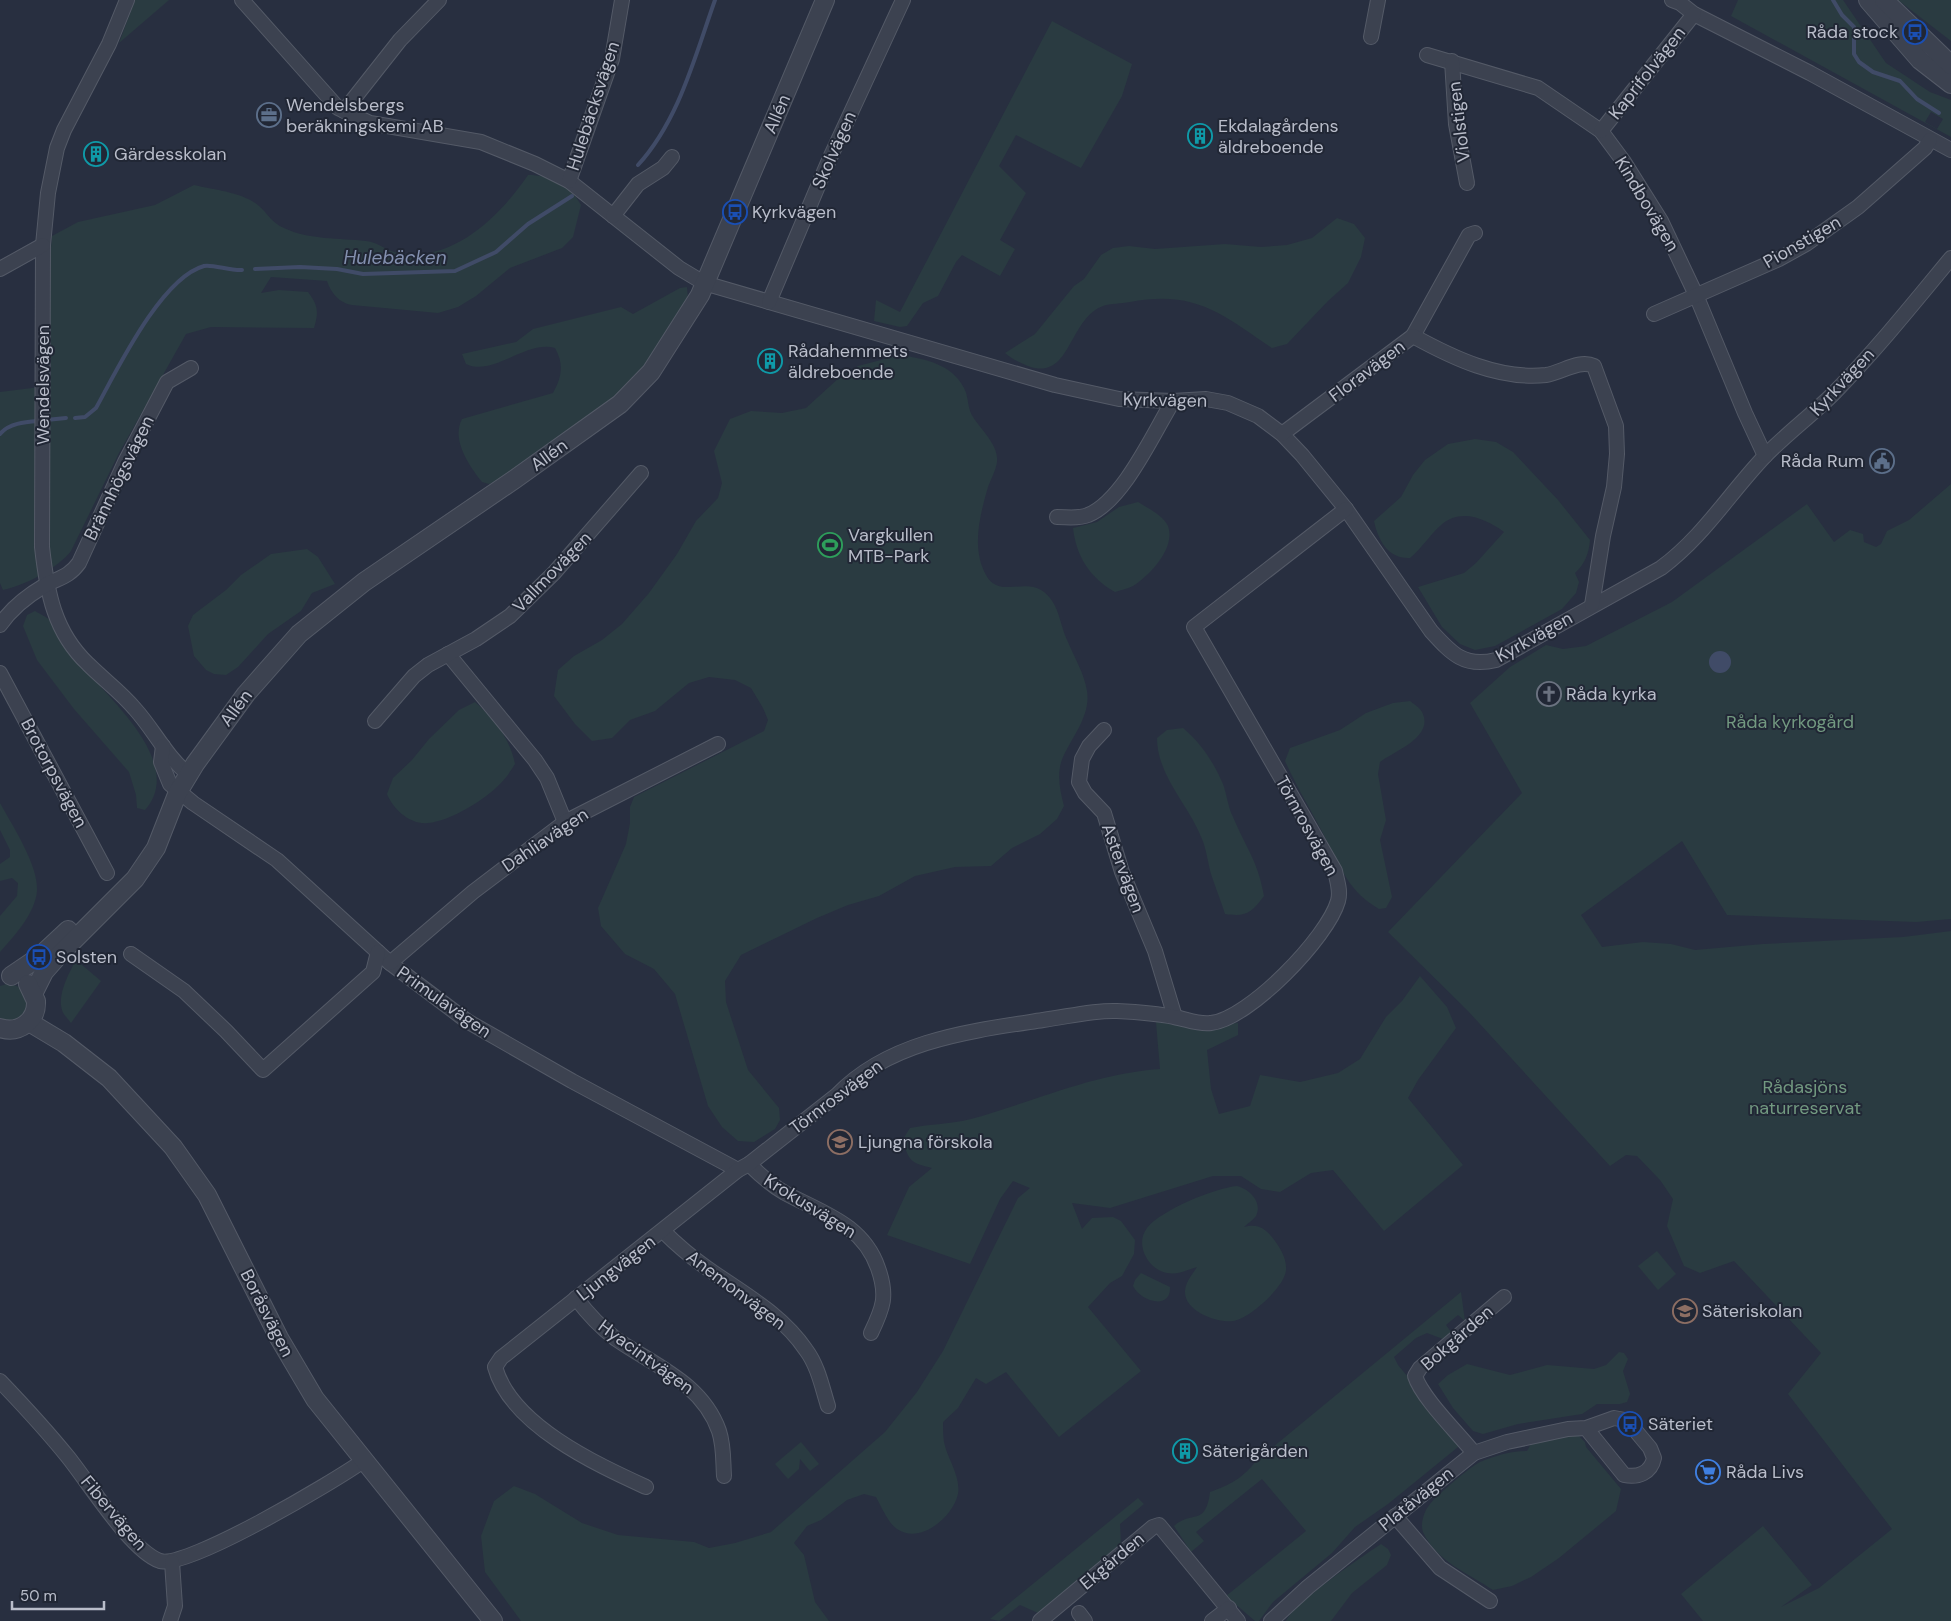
<svg xmlns="http://www.w3.org/2000/svg" width="1951" height="1621" font-family="'DM Sans',sans-serif">
<style>
.green{fill:#2a3b41;fill-rule:evenodd}
.water{fill:#404b67}
.lines{fill:none;stroke-linecap:round;stroke-linejoin:round}
.stream{stroke:#404b67;stroke-width:4}
.minor-casing{stroke:#545a67;stroke-width:16}
.tertiary-casing{stroke:#545a67;stroke-width:20}
.minor{stroke:#3c4250;stroke-width:14}
.tertiary{stroke:#3c4250;stroke-width:18}
.labels{text-anchor:middle;stroke-width:4;stroke-linejoin:round;paint-order:stroke}
.poi-label{font-size:18px;fill:#b9bdca;stroke:#212735;text-anchor:start}
.street-label{font-size:18px;fill:#b9bdca;stroke:#212735}
.park-label{font-size:18px;fill:#729980;stroke:#212735}
.water-label{font-size:19px;font-style:italic;fill:#8390af;stroke:#212735}
</style>
<rect width="100%" height="100%" fill="#282f40"/>
<g class="green">
<path d="M135 0H169L119 43Z"/>
<path d="M1738 0H1843L1886 63 1930 92 1951 100V137L1731 16ZM1931 112 1943 119 1937 129 1925 122Z"/>
<path d="M1898 0H1951V41Z"/>
<path d="M1052 21 1132 64 1122 96 1081 168 1016 135 999 166 1026 193 1000 240 1015 249 1000 276 962 255 956 262 938 296 923 303 907 326 900 327 874 321 876 300 900 312Z"/>
<path d="M528 175C550 175 570 184 581 205L573 237 562 248 510 268 476 296 458 307 438 313 352 305C339 303 331 293 327 281L271 277 261 293 279 290 308 292C318 305 319 312 314 328L211 327 186 334 119 453 71 551C58 568 24 586 3 590L0 583V392L48 386 51 379 49 270 52 236 78 222 155 205 194 185C214 190 243 192 259 206 268 214 272 223 284 228 309 240 340 238 366 241 378 242 387 251 398 253 453 263 500 216 528 175Z"/>
<path d="M1337 218 1354 224 1365 238 1361 257 1348 283 1328 301 1287 344 1272 348C1220 313 1195 290 1130 302 1121 304 1111 303 1103 306 1068 319 1071 382 1028 366 1019 362 1012 359 1005 353L1035 334 1074 286 1084 279 1101 255 1113 248 1129 246 1155 249 1225 244 1261 247 1287 245 1312 238Z"/>
<path d="M687 287 688 300 660 350 613 401 499 480 489 484 482 482C469 465 451 440 462 419L553 393C562 377 564 364 555 348 526 340 493 377 466 364L462 354 516 342 533 329 621 307 633 314 680 288Z"/>
<path d="M900 355C925 359 952 364 964 388 969 397 967 408 973 417 981 430 999 445 997 462 996 470 991 479 988 487 980 515 971 548 986 575 998 598 1024 579 1041 590 1060 602 1059 624 1068 642 1075 659 1084 673 1087 691 1091 715 1072 737 1063 757 1056 773 1060 790 1064 806L1057 819 1040 834 1012 848 991 866 955 867 915 876 879 896 848 905 817 918 741 955 725 981 726 1002 748 1070 779 1108 780 1120 775 1129 754 1142 738 1141 722 1127 708 1106 675 994 654 969 625 954 601 926 598 908 626 844 630 823V807L634 797 764 731 768 720 763 708 751 688 735 680 709 677 689 683 655 711 630 720 612 738 592 741 575 724 554 696 558 670 574 656 602 640 622 624 649 593 677 554 696 521 718 498 722 483 714 451 730 419 751 411 782 413 806 408 840 377 858 366Z"/>
<path d="M1475 439 1496 442 1513 452 1558 500 1590 540C1589 553 1585 564 1575 573L1579 582 1576 593 1562 609 1495 646 1475 650 1460 644 1442 627 1418 587 1464 573 1476 563 1504 532C1486 519 1460 507 1440 526 1429 536 1422 548 1410 558 1388 559 1378 540 1374 521L1401 497 1413 475 1425 460 1448 444Z"/>
<path d="M1951 484V919L1916 922 1727 915 1682 841 1581 915 1602 947 1643 942 1671 944 1695 950 1763 944 1903 937 1951 931V1621H1703L1681 1594 1763 1526 1812 1585 1781 1607 1819 1588 1892 1529 1788 1394 1821 1353 1734 1261 1700 1273 1684 1266 1667 1226 1673 1199 1660 1180 1637 1156 1626 1155 1610 1166 1468 1011 1388 932 1522 793 1470 703 1510 667 1546 645 1563 649 1586 646 1672 602 1807 504 1834 542 1850 530 1863 534 1864 542 1876 547 1881 544 1887 531 1909 520Z"/>
<path d="M1138 502C1147 508 1163 515 1168 526 1176 548 1150 575 1133 586 1127 589 1120 590 1115 592 1090 578 1076 556 1073 528L1097 522 1119 507Z"/>
<path d="M307 549 318 557 335 584 312 593 301 611 268 634 238 667 226 675 214 674 206 670 194 656 188 626 193 615 226 590 241 575 271 554Z"/>
<path d="M35 611C40 614 47 617 51 621 67 637 77 660 92 677 119 708 183 767 145 810L137 808 136 795 129 772 74 709 37 660 23 626 27 615Z"/>
<path d="M1410 701C1414 704 1420 708 1422 712 1435 737 1394 751 1380 762L1378 774 1386 820 1380 840 1392 897 1386 908 1379 909C1349 891 1343 872 1328 843 1314 815 1298 790 1285 761L1290 748 1340 730 1366 713 1393 703Z"/>
<path d="M475 702C495 719 510 739 515 764 511 770 507 777 501 783 486 799 451 821 428 823 410 825 393 809 387 794L393 778 412 760 429 739 459 710Z"/>
<path d="M1183 728C1201 743 1214 763 1223 784 1227 795 1228 807 1233 817 1246 848 1258 861 1264 896 1251 913 1247 917 1225 914 1221 901 1216 889 1212 877 1208 865 1207 851 1202 839 1189 805 1157 776 1157 738L1167 730Z"/>
<path d="M0 803C12 825 39 866 37 891 35 914 14 936 0 952V916L17 896 18 883 12 878 0 881V864L10 857V850L0 830Z"/>
<path d="M76 960 101 981 71 1023C68 1019 63 1014 62 1010 57 995 69 973 76 960Z"/>
<path d="M1420 976 1447 1007 1456 1028 1418 1080 1408 1098 1463 1165 1384 1231 1333 1170 1311 1173 1280 1192 1261 1189 1241 1176H1213L1110 1208 1072 1203 1082 1229 1092 1218 1113 1217 1121 1221 1135 1240 1134 1254 1122 1276 1110 1283 1088 1307 1141 1371 1059 1437 1006 1372 986 1384 976 1378 958 1408 943 1422C943 1429 943 1436 944 1442 947 1458 961 1476 958 1494 953 1517 920 1545 897 1529 888 1523 881 1506 876 1497L864 1494 847 1500 821 1520 807 1526 794 1543 804 1555 815 1602 829 1621H521L485 1572 481 1536 494 1501 514 1486 535 1494 582 1523 618 1535 694 1542 709 1548 735 1543 771 1532 885 1432 917 1392 943 1351 1018 1198 1030 1188 1013 1181 1000 1199 970 1264 887 1235 909 1187 932 1168C911 1163 908 1161 903 1139L910 1128C930 1124 951 1124 971 1119 1036 1101 1092 1074 1160 1069L1156 1022 1190 1026 1238 1023V1035L1207 1050 1211 1089 1219 1114 1250 1106 1260 1075 1300 1082 1338 1073 1360 1059 1386 1017 1402 1001Z"/>
<path d="M7 984C23 985 26 993 28 1007 22 1019 13 1024 0 1018V986Z"/>
<path d="M1237 1186C1249 1189 1263 1202 1256 1216 1253 1220 1247 1224 1244 1227 1259 1223 1266 1229 1275 1241 1281 1249 1287 1260 1286 1270 1285 1287 1249 1319 1233 1321 1217 1323 1184 1311 1185 1291 1186 1281 1192 1275 1197 1267 1187 1270 1178 1275 1167 1273 1149 1270 1134 1245 1147 1228 1161 1210 1215 1188 1237 1186Z"/>
<path d="M1657 1251 1676 1274 1658 1290 1638 1266Z"/>
<path d="M1141 1273 1170 1287C1171 1311 1140 1301 1133 1286L1135 1280Z"/>
<path d="M1461 1292 1465 1321 1458 1315 1446 1325 1451 1332 1443 1339 1427 1333 1416 1338 1394 1357 1398 1365 1463 1443 1388 1504 1355 1527 1332 1553 1273 1602 1259 1621H1255L1226 1596 1306 1531 1262 1479 1196 1532 1204 1541 1191 1552 1174 1526C1191 1510 1206 1527 1210 1492 1230 1485 1243 1478 1256 1461Z"/>
<path d="M1619 1352 1624 1353 1628 1359 1623 1371 1630 1394 1627 1402 1620 1404H1597L1582 1414 1518 1424 1483 1434 1473 1431 1453 1408 1438 1384 1448 1375 1467 1364 1510 1375 1547 1365 1594 1369 1606 1365Z"/>
<path d="M1566 1433 1578 1435 1585 1442 1586 1447 1621 1489 1616 1511 1559 1558 1531 1577 1512 1586 1493 1590C1468 1573 1437 1562 1423 1532 1420 1524 1424 1511 1430 1504 1435 1497 1472 1465 1480 1462 1495 1456 1510 1451 1527 1451L1532 1442Z"/>
<path d="M801 1442 819 1464 810 1471 800 1459 799 1469 788 1479 775 1464Z"/>
<path d="M1138 1498 1144 1504 1120 1524 1121 1544 1038 1613 1020 1605 999 1621 990 1619Z"/>
<path d="M1381 1544 1388 1549 1391 1555 1387 1565 1352 1593 1331 1621H1286C1295 1602 1360 1558 1381 1544Z"/>
</g>
<circle class="water" cx="1720" cy="662" r="11"/>
<g class="lines">
<g class="stream">
<path d="M1833 0 1842 15 1854 27V54L1859 62 1873 72 1900 81 1917 99 1939 113"/>
<path d="M638 165C679 120 695 56 715 0"/>
<path d="M255 269 300 267 337 269 363 274 455 271 496 252 528 224 572 196"/>
<path d="M75 418 85 417 96 408C117 370 161 278 204 266 212 264 231 271 242 270"/>
<path d="M46 420 66 418"/>
<path d="M0 434C9 423 25 422 39 421"/>
</g>
<defs>
<g id="minor">
<path d="M127 0 109 44 64 130 57 148 48 193 43 245 42 547C47 592 54 632 88 664 104 680 121 692 135 709 154 730 166 756 188 774"/>
<path d="M242 0 338 108 370 123 481 142 535 164 569 181 679 268 704 283 1055 385 1119 399 1173 401 1206 399 1228 403 1258 416 1282 434 1302 455 1346 509 1431 631C1451 653 1464 668 1496 660L1661 568C1703 537 1729 494 1764 457 1786 434 1812 415 1834 393 1876 350 1913 304 1951 258"/>
<path d="M1672 0 1680 3 1694 14 1810 73 1951 150"/>
<path d="M1371 37 1378 0"/>
<path d="M1427 55 1538 88 1601 131 1624 162 1661 221 1696 295 1745 413 1765 456"/>
<path d="M1452 61 1456 124 1467 183"/>
<path d="M344 111 400 40 439 0"/>
<path d="M1601 131 1694 14"/>
<path d="M569 181 612 59 622 0"/>
<path d="M613 216 638 184 663 168 672 157"/>
<path d="M0 269 43 245"/>
<path d="M769 302 829 160 903 0"/>
<path d="M1654 314 1779 259 1806 244 1858 207 1925 148 1930 140"/>
<path d="M1413 336 1469 235 1475 233"/>
<path d="M1282 434 1413 336C1453 358 1499 380 1546 375 1561 373 1579 359 1594 366L1616 426 1617 454 1614 487 1603 536 1592 605"/>
<path d="M1057 517C1067 517 1079 519 1088 515 1123 501 1153 434 1173 401"/>
<path d="M0 625C11 609 27 596 44 586 58 578 69 577 79 563L125 462 167 382 191 368"/>
<path d="M448 654 535 760 547 778 565 822"/>
<path d="M0 673 107 873"/>
<path d="M375 721 414 676 428 665 476 639 510 616 554 573 641 473"/>
<path d="M1104 730 1089 746 1082 759 1079 782 1085 793 1104 813 1122 872 1155 951 1175 1017"/>
<path d="M163 746 161 762 170 784 193 803 277 860 390 963 467 1021 572 1081 738 1170"/>
<path d="M131 954 184 991 226 1031 263 1070 373 972 378 952"/>
<path d="M390 963 473 892 565 822 718 744"/>
<path d="M749 1164C760 1175 771 1185 785 1193 822 1213 863 1224 878 1268 888 1296 883 1308 871 1333"/>
<path d="M663 1231C677 1245 691 1257 707 1268 742 1293 781 1313 806 1350 818 1366 822 1387 828 1406"/>
<path d="M576 1298C588 1314 600 1327 616 1339 655 1366 702 1383 719 1431 724 1446 723 1461 724 1476"/>
<path d="M0 1381C23 1405 47 1431 68 1457 89 1483 131 1551 160 1561 187 1569 335 1481 363 1461"/>
<path d="M1474 1453C1458 1433 1422 1398 1415 1376L1420 1368 1504 1297"/>
<path d="M646 1487C596 1464 511 1425 495 1367L501 1358 738 1170 749 1164 837 1095C890 1040 971 1031 1043 1020 1067 1017 1092 1010 1117 1011 1137 1012 1155 1013 1174 1017 1186 1019 1199 1025 1211 1023 1249 1019 1328 937 1338 901 1341 891 1337 881 1335 871L1194 627 1346 509"/>
<path d="M1395 1516 1440 1568 1490 1601"/>
<path d="M1079 1613 1085 1621"/>
<path d="M170 1621 175 1606 172 1562"/>
<path d="M1040 1621 1153 1527 1159 1525 1238 1621"/>
<path d="M1212 1621 1229 1608"/>
<path d="M1271 1621 1308 1587 1474 1453 1507 1442 1568 1429 1586 1428 1614 1418 1625 1420 1630 1424 1650 1448 1654 1458C1651 1473 1638 1478 1624 1475L1586 1428"/>
</g>
<g id="tertiary">
<path d="M1868 0 1920 60 1951 84"/>
<path d="M1884 0 1951 65"/>
<path d="M11 976 39 957 68 930"/>
<path d="M34 992 44 972 59 955 135 879 156 848 178 792 195 764 246 694 299 634 364 582 515 479 620 404 651 372 700 295 825 0"/>
<path d="M29 1022 64 1043 109 1078 173 1147 207 1195 279 1338 315 1399 493 1621"/>
<path d="M0 1028C19 1034 37 1021 36 1001L28 984"/>
</g>
</defs>
<use href="#minor" class="minor-casing"/>
<use href="#tertiary" class="tertiary-casing"/>
<use href="#minor" class="minor"/>
<use href="#tertiary" class="tertiary"/>
</g>
<defs>
<symbol id="bus-ring" viewBox="-11 -11 22 22"><circle r="9.5" fill="#212735" stroke="#1a4fb4" stroke-width="1.5"/><path d="M-5-6H5V4H4V6H2V4H-2V6H-4V4H-5ZM-3.5-4V0h7V-4ZM-3.5 1.2v1.5H-2V1.2ZM2 1.2v1.5H3.5V1.2Z" fill="#1a4fb4"/></symbol>
<symbol id="office-ring" viewBox="-11 -11 22 22"><circle r="9.5" fill="#212735" stroke="#5c6f8a" stroke-width="1.5"/><path d="M-6-3h4V-5.5h4V-3h4V5H-6ZM-1-4.5V-3h2v-1.5ZM-6 0V1H6V0Z" fill="#5c6f8a"/></symbol>
<symbol id="building-ring" viewBox="-11 -11 22 22"><circle r="9.5" fill="#212735" stroke="#0f9aa8" stroke-width="1.5"/><path d="M-4-6H4V6H1V3H-1V6H-4ZM-2.5-4.3h1.7v1.8h-1.7ZM.8-4.3h1.7v1.8H.8ZM-2.5-1h1.7V.8h-1.7ZM.8-1h1.7V.8H.8Z" fill="#0f9aa8"/></symbol>
<symbol id="civic-ring" viewBox="-11 -11 22 22"><circle r="9.5" fill="#212735" stroke="#5c6f8a" stroke-width="1.5"/><path d="M-.6-6.5H3V-4.5H.6V-3L4-1V1h2V6H-6V1h2V-1L-.6-3ZM-1.2 2.5V6h2.4V2.5Z" fill="#5c6f8a"/></symbol>
<symbol id="stadium-ring" viewBox="-11 -11 22 22"><circle r="9.5" fill="#212735" stroke="#2e9e5b" stroke-width="1.5"/><path d="M0-5a6.5 5 0 1 0 0 10a6.5 5 0 1 0 0-10ZM-3.5-1.8h7v3.6h-7Z" fill="#2e9e5b"/></symbol>
<symbol id="church-ring" viewBox="-11 -11 22 22"><circle r="9.5" fill="#212735" stroke="#6b7280" stroke-width="1.5"/><path d="M-1.2-6h2.4v3.5h3.3v2.4h-3.3V6h-2.4V-.1h-3.3v-2.4h3.3Z" fill="#6b7280"/></symbol>
<symbol id="school-ring" viewBox="-11 -11 22 22"><circle r="9.5" fill="#212735" stroke="#8d6e63" stroke-width="1.5"/><path d="M0-5L7-2L0 1L-7-2ZM-4 1L0 2.5L4 1V4Q0 6-4 4Z" fill="#8d6e63"/></symbol>
<symbol id="supermarket-ring" viewBox="-11 -11 22 22"><circle r="9.5" fill="#212735" stroke="#3f7fe0" stroke-width="1.5"/><path d="M-6-5.5h2.5l.6 2H6L4.5 2H-2.5L-4.4-4H-6ZM-1.5 3.2a1.3 1.3 0 1 0 .1 0ZM3 3.2a1.3 1.3 0 1 0 .1 0Z" fill="#3f7fe0"/></symbol>
</defs>
<g fill-rule="evenodd">
<use href="#bus-ring" x="1901" y="18" width="28" height="28"/>
<use href="#office-ring" x="255" y="101" width="28" height="28"/>
<use href="#building-ring" x="1186" y="122" width="28" height="28"/>
<use href="#building-ring" x="82" y="140" width="28" height="28"/>
<use href="#bus-ring" x="721" y="198" width="28" height="28"/>
<use href="#building-ring" x="756" y="347" width="28" height="28"/>
<use href="#civic-ring" x="1868" y="447" width="28" height="28"/>
<use href="#stadium-ring" x="816" y="531" width="28" height="28"/>
<use href="#church-ring" x="1535" y="680" width="28" height="28"/>
<use href="#bus-ring" x="25" y="943" width="28" height="28"/>
<use href="#school-ring" x="826" y="1128" width="28" height="28"/>
<use href="#school-ring" x="1671" y="1297" width="28" height="28"/>
<use href="#bus-ring" x="1616" y="1410" width="28" height="28"/>
<use href="#building-ring" x="1171" y="1437" width="28" height="28"/>
<use href="#supermarket-ring" x="1694" y="1458" width="28" height="28"/>
</g>
<g class="labels">
<g class="poi-label">
<text x="1898" y="38" text-anchor="end">Råda stock</text>
<text x="286" y="111">Wendelsbergs<tspan x="286" dy="21">beräkningskemi AB</tspan></text>
<text x="1218" y="132">Ekdalagårdens<tspan x="1218" dy="21">äldreboende</tspan></text>
<text x="114" y="160">Gärdesskolan</text>
<text x="752" y="218">Kyrkvägen</text>
<text x="788" y="357">Rådahemmets<tspan x="788" dy="21">äldreboende</tspan></text>
<text x="1864" y="467" text-anchor="end">Råda Rum</text>
<text x="848" y="541">Vargkullen<tspan x="848" dy="21">MTB-Park</tspan></text>
<text x="1566" y="700">Råda kyrka</text>
<text x="56" y="963">Solsten</text>
<text x="858" y="1148">Ljungna förskola</text>
<text x="1702" y="1317">Säteriskolan</text>
<text x="1648" y="1430">Säteriet</text>
<text x="1202" y="1457">Säterigården</text>
<text x="1726" y="1478">Råda Livs</text>
</g>
<g class="street-label">
<text transform="translate(1647 73) rotate(-52)" y="6">Kaprifolvägen</text>
<text transform="translate(593 106) rotate(-72)" y="6">Hulebäcksvägen</text>
<text transform="translate(777 114) rotate(-67)" y="6">Allén</text>
<text transform="translate(1459 122) rotate(-97)" y="6">Violstigen</text>
<text transform="translate(834 150) rotate(-66)" y="6">Skolvägen</text>
<text transform="translate(1647 204) rotate(59)" y="6">Kindbovägen</text>
<text transform="translate(1802 242) rotate(-30)" y="6">Pionstigen</text>
<text transform="translate(1367 371) rotate(-37)" y="6">Floravägen</text>
<text transform="translate(1842 382) rotate(-47)" y="6">Kyrkvägen</text>
<text transform="translate(43 385) rotate(-90)" y="6">Wendelsvägen</text>
<text transform="translate(1165 400) rotate(1)" y="6">Kyrkvägen</text>
<text transform="translate(549 455) rotate(-36)" y="6">Allén</text>
<text transform="translate(119 478) rotate(-64)" y="6">Brännhögsvägen</text>
<text transform="translate(552 572) rotate(-46)" y="6">Vallmovägen</text>
<text transform="translate(1534 637) rotate(-29)" y="6">Kyrkvägen</text>
<text transform="translate(236 708) rotate(-53)" y="6">Allén</text>
<text transform="translate(54 773) rotate(62)" y="6">Brotorpsvägen</text>
<text transform="translate(1307 826) rotate(61)" y="6">Törnrosvägen</text>
<text transform="translate(545 840) rotate(-34)" y="6">Dahliavägen</text>
<text transform="translate(1123 868) rotate(70)" y="6">Astervägen</text>
<text transform="translate(444 1002) rotate(35)" y="6">Primulavägen</text>
<text transform="translate(836 1097) rotate(-37)" y="6">Törnrosvägen</text>
<text transform="translate(810 1206) rotate(32)" y="6">Krokusvägen</text>
<text transform="translate(616 1268) rotate(-38)" y="6">Ljungvägen</text>
<text transform="translate(736 1290) rotate(37)" y="6">Anemonvägen</text>
<text transform="translate(267 1313) rotate(63)" y="6">Boråsvägen</text>
<text transform="translate(1457 1338) rotate(-41)" y="6">Bokgården</text>
<text transform="translate(646 1357) rotate(36)" y="6">Hyacintvägen</text>
<text transform="translate(1416 1499) rotate(-39)" y="6">Platåvägen</text>
<text transform="translate(114 1513) rotate(50)" y="6">Fibervägen</text>
<text transform="translate(1112 1561) rotate(-40)" y="6">Ekgården</text>
</g>
<g class="park-label">
<text x="1790" y="728">Råda kyrkogård</text>
<text x="1805" y="1093">Rådasjöns<tspan x="1805" dy="21">naturreservat</tspan></text>
</g>
<g class="water-label">
<text x="395" y="264">Hulebäcken</text>
</g>
</g>
<path d="M12 1601v8h92v-8" fill="none" stroke="#b9bdca" stroke-width="2.5"/>
<text x="20" y="1601" font-size="15" fill="#b9bdca" stroke="#212735" stroke-width="4" paint-order="stroke">50 m</text>
</svg>
